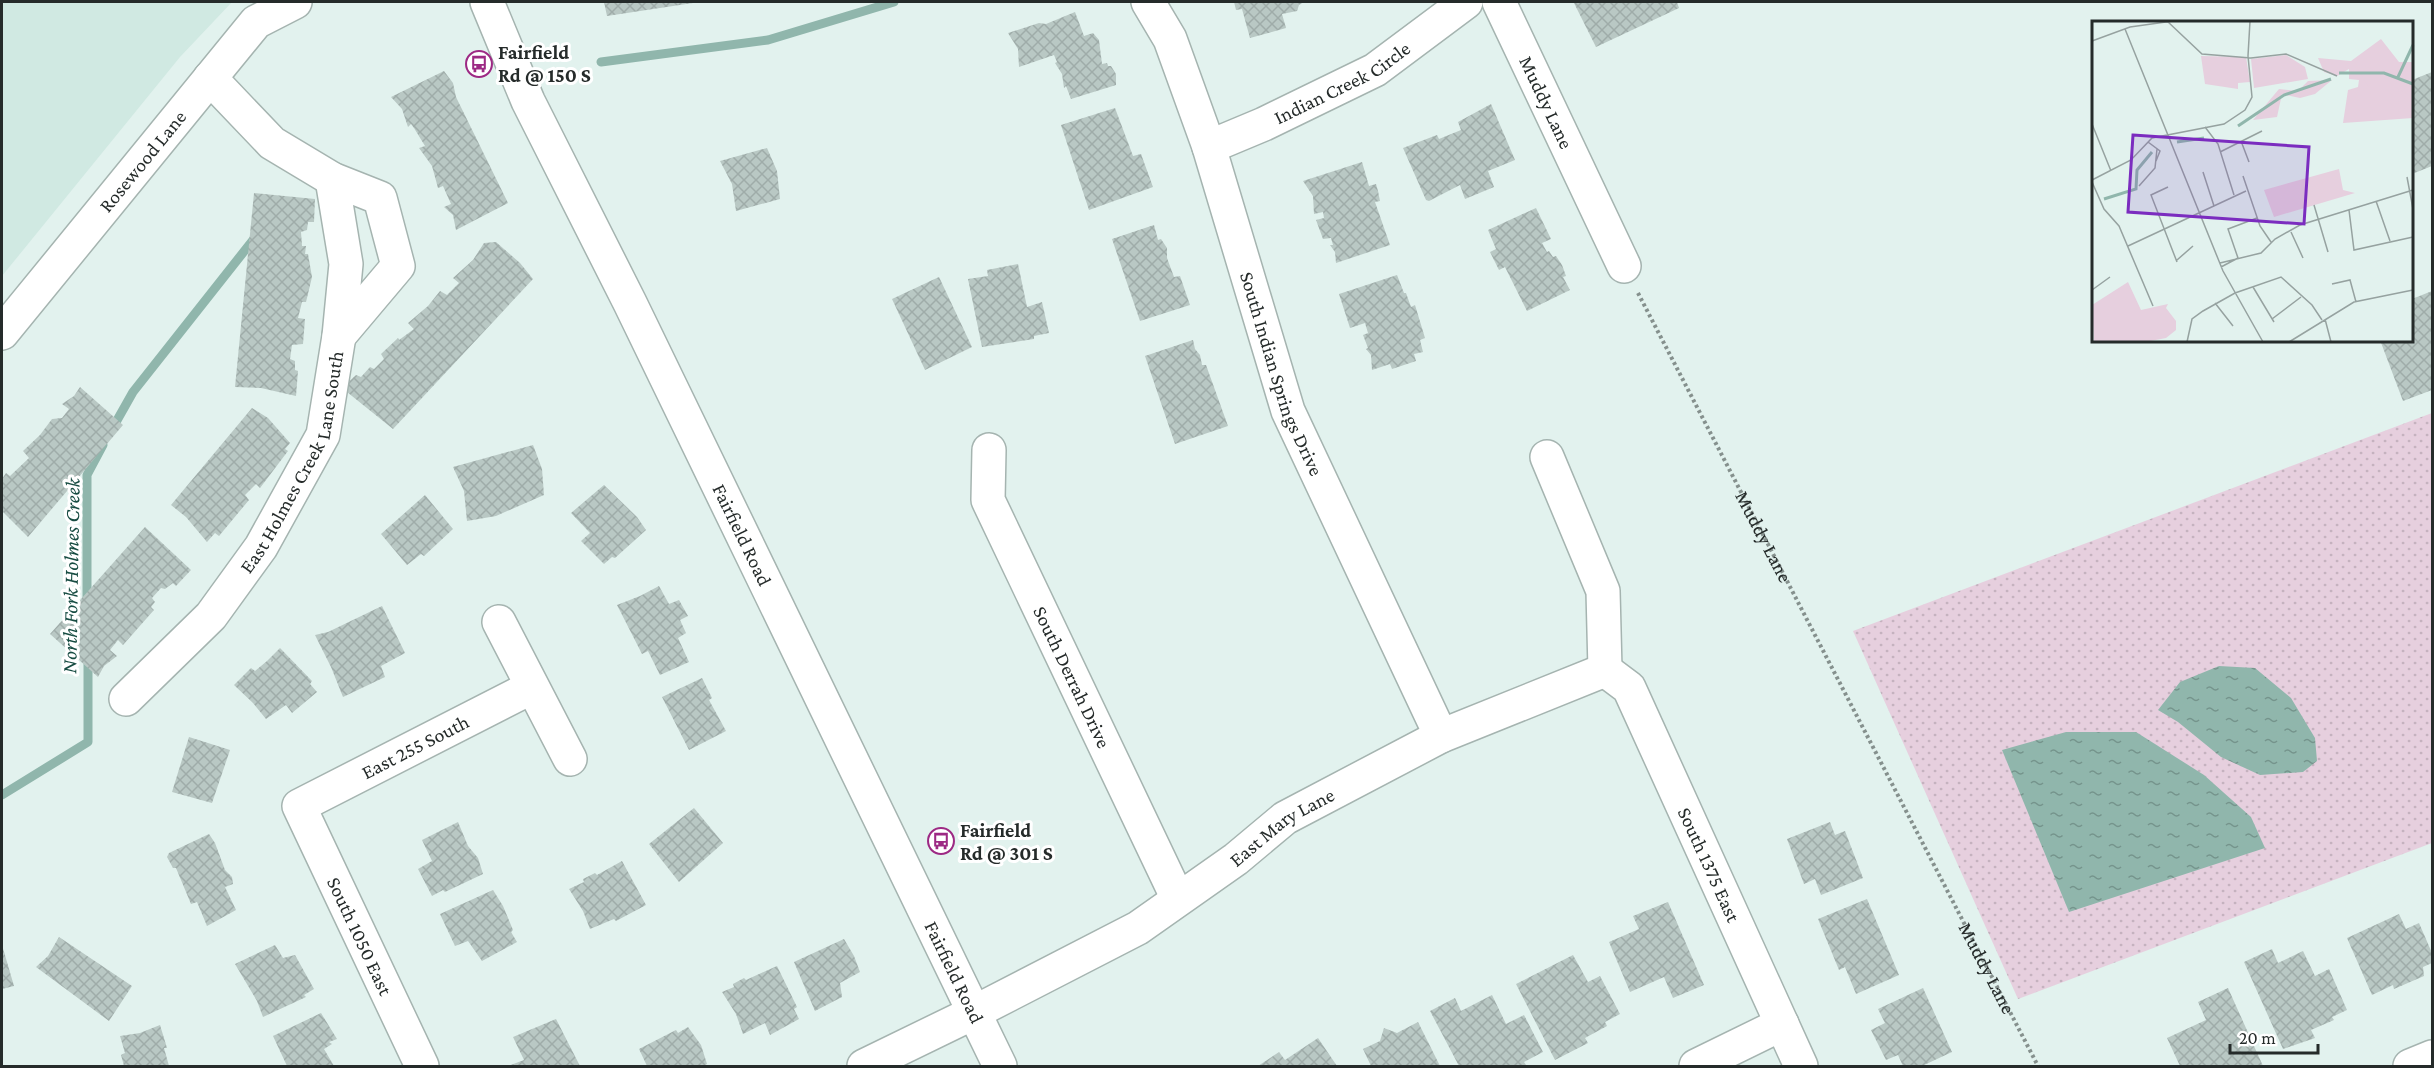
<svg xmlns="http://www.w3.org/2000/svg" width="2434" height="1068" font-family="'Crimson Pro',serif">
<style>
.built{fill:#d0e9e2}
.grass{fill:url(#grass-dots)}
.water{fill:url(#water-ripples)}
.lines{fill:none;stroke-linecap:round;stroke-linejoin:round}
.stream{stroke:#90b6ac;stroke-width:9}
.building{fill:url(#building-cross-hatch)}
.minor-casing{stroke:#a5b4b0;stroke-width:36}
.path{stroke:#85908d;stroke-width:4;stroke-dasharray:3 3;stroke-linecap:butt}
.minor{stroke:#fff;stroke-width:33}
.labels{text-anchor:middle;stroke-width:6;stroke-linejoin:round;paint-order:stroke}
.poi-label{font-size:20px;font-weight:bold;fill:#252b2a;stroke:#fff;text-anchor:start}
.street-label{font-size:20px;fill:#252b2a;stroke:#fff}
.water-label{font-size:21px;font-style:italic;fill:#174c42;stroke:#fff}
.inset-river{fill:none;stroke:#90b6ac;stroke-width:3}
.inset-road{fill:none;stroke:#96a2a0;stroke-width:1.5}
.view{fill:#7b2cbf;fill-opacity:0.15;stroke:#7b2cbf;stroke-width:3}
.inset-edge{fill:none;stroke:#252b2a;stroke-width:3}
</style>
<defs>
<pattern id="grass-dots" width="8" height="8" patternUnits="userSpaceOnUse" patternTransform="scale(1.5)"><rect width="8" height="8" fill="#e6cfde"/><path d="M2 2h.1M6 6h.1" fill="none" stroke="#c5b2bf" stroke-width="1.8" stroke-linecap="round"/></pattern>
<pattern id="water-ripples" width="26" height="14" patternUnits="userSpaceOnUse" patternTransform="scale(1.5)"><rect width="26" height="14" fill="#90b6ac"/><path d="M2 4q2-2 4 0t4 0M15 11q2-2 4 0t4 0" fill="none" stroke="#75948c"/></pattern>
<pattern id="building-cross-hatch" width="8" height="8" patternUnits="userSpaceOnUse" patternTransform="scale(1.5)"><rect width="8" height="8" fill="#b9c8c4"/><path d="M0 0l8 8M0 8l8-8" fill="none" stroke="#9faca9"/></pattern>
</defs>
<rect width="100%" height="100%" fill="#e2f2ee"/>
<path class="built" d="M2 2H232L180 57 2 276Z"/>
<path class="grass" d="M2432 413V843L2018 999 1853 631Z"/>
<g class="water">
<path d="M2219 666 2255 668 2291 698 2315 738 2317 761 2303 772 2260 775 2221 757 2178 722 2158 710 2180 682Z"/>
<path d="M2066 732H2136L2204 775 2251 817 2265 848 2069 912 2002 750Z"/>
</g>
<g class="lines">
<g class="stream">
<path d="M601 62 768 40 894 2"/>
<path d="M111 431 133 392 257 235"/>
<path d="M87 604V475L103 445"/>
<path d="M2 795 88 742V657"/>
</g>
</g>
<g class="building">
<path d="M604 2H693V3L607 16Z"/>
<path d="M1234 2H1304L1299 5 1297 11 1282 14 1286 28 1250 38 1242 9 1236 10Z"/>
<path d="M1576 2H1677L1679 8 1596 47 1574 3Z"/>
<path d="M1075 12 1084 36 1093 33 1099 40 1102 64 1107 63 1108 66H1111L1116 74V85L1071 99 1066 86 1064 88 1062 74 1055 63 1057 62 1054 55 1019 67 1018 49 1008 33 1039 23 1046 24Z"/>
<path d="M444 71 453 83 456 97 508 203 456 230 453 215 444 207 451 204 443 186 438 188 432 166 419 148 425 146 414 128 411 124 408 127 402 109 391 97Z"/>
<path d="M2432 72V166L2412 174V80Z"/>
<path d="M1491 104 1515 160 1488 171 1494 187 1465 199 1460 185 1429 201 1426 200 1403 148 1437 135 1439 139 1461 130 1458 122Z"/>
<path d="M1115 108 1133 156 1141 154 1153 187 1089 210 1061 125Z"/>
<path d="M767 148 777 171 780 199 736 211 732 184 720 161Z"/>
<path d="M1362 162 1369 186 1376 184 1378 191 1380 201 1375 202 1390 245 1336 263 1335 252 1330 245H1333L1331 238 1323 239 1316 220 1324 218 1323 212 1314 214 1313 196 1303 181Z"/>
<path d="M254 193 315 199 314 222H308L307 230 301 232 302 246H306L305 254H308L312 277 306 302H302L298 318 305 319 303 344 292 345 290 359 295 361V370L298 371 296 396 261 388 235 387Z"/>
<path d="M1536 208 1551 239 1542 243 1547 252 1549 251 1553 257 1556 256 1562 265 1566 276 1563 277 1570 290 1527 311 1505 267 1499 270 1490 252 1496 249 1488 230Z"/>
<path d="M1154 225 1158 240 1161 239 1167 248V258L1174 277 1180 276 1190 305 1140 321 1112 239Z"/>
<path d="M496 242 520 263 533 279 393 429 342 388 356 375 361 377 370 367 374 369 384 359 381 354 398 338 399 340 414 329 408 323 428 306 440 291 447 295 459 283 453 278 473 260 484 243Z"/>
<path d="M1018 264 1027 307 1042 302 1049 333 1034 336V339L982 347 968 279 988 276 987 270Z"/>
<path d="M1397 275 1404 293H1406L1411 307 1415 305 1425 338 1420 340 1423 352 1414 354 1416 361 1392 369 1390 364 1372 370 1371 355 1366 349 1368 348 1363 335 1368 333 1365 323 1350 328 1339 294Z"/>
<path d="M939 277 972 347 925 370 892 299Z"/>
<path d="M2432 291V390L2403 401 2380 340H2412V299Z"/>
<path d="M1193 340 1195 349 1200 355 1202 365H1206L1228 426 1175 444 1145 356Z"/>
<path d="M80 387 123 425 28 537 2 511V479L6 473 10 476 29 458 23 451 40 435 52 419 62 418 69 409 62 404 74 396Z"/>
<path d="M252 408 268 418 290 443 285 449 288 451 260 488 256 484 245 495 249 500 219 536 215 533 207 542 186 517 171 505Z"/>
<path d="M533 445 542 469 544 495 496 516 467 521 464 491 453 467Z"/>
<path d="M604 485 637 517 646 530 615 558 612 557 604 564 581 541 590 533 571 513Z"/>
<path d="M425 495 453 529 424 556 421 554 407 565 381 534Z"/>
<path d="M145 527 191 570 176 586 173 583 165 589 161 588 152 598 155 602 151 607 154 610 123 645 118 640 110 650 117 656 104 666 98 677 50 634Z"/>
<path d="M659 586 669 604 679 600 688 616 680 620 686 633 678 638 689 662 660 675 648 651 642 654 617 605 640 596Z"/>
<path d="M382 606 405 653 381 666 385 677 343 697 331 667 315 635 328 632Z"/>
<path d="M280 648 312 681 310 684 317 692 292 713 286 705 266 719 253 703 234 685 251 668 255 671 267 661Z"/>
<path d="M702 678 712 698 709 700 726 731 689 750 662 697Z"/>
<path d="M189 737 230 750 212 803 172 792Z"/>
<path d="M694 808 723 843 679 882 649 844Z"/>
<path d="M458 822 468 846 478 858 483 874 445 892 443 890 432 896 418 869 432 861 422 840Z"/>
<path d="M1830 822 1835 835 1845 831 1863 878 1821 895 1815 879 1804 884 1787 839Z"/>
<path d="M209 834 215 843 225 870 232 877 233 884 225 887 236 910 207 926 197 902 191 904 176 868H173L167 857 169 853Z"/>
<path d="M622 861 646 905 616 921 614 919 590 929 583 911 569 889 584 882 583 879 595 873 597 875Z"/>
<path d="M493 890 503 906 513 930 511 932 517 942 482 961 468 941 455 946 440 914Z"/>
<path d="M1867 899 1899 975 1856 994 1845 967 1839 970 1818 919Z"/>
<path d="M1668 902 1704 985 1673 998 1664 977 1630 992 1609 942 1639 929 1633 916Z"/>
<path d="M2399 914 2406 929 2419 923 2432 953V963L2423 967 2424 976 2394 989 2393 985 2372 995 2347 938Z"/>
<path d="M59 937 132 986 109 1021 36 967 48 956Z"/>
<path d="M844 939 854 956 860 972 840 983 842 997 815 1011 794 962Z"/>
<path d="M2 945 14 986 2 989Z"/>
<path d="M275 945 283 958 295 955 314 989 304 995 306 997 263 1017 257 1001 235 964Z"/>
<path d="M2272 949 2278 963 2303 951 2315 976 2329 969 2347 1010 2332 1017 2334 1020 2311 1030 2315 1038 2283 1049 2244 962Z"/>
<path d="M1573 955 1588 982 1600 976 1620 1014 1605 1022 1607 1026 1585 1038 1588 1043 1555 1060 1516 984Z"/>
<path d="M777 966 797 1007 794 1009 799 1019 770 1035 765 1023 743 1034 736 1014 722 992 734 987 733 984 744 978 746 980Z"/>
<path d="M1923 988 1952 1052 1922 1066H1903L1898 1055 1886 1060 1871 1030 1885 1023 1878 1009Z"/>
<path d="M2228 988 2263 1066H2180L2167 1038 2206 1020 2198 1002Z"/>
<path d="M1492 995 1506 1024 1524 1015 1543 1052 1524 1062 1526 1065 1523 1066H1459L1430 1011 1455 998 1461 1011Z"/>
<path d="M321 1013 337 1039 329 1042 332 1044 324 1049 334 1066H287L273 1036Z"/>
<path d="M556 1019 580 1066H508L524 1060 513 1037Z"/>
<path d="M1418 1022 1440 1066H1371L1363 1049 1380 1041 1384 1028 1397 1033Z"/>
<path d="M160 1025 167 1048H164L169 1066H124L121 1055 125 1053 120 1036 140 1033Z"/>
<path d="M688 1027 701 1045 707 1064 703 1066H647L639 1049 676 1030 678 1033Z"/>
<path d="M1318 1038 1337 1066H1258L1279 1052 1285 1060Z"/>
</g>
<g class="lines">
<defs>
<g id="minor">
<path id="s2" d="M487 2 528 101 630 303 1000 1066"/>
<path id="s3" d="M1148 2 1170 39 1209 147 1288 411 1441 736"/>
<path id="s4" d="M1499 2 1624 266"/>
<path d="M210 78 272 143 332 179 380 198 398 266 339 336"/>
<path id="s5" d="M1209 147 1264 124 1375 70 1466 2"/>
<path id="s6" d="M2 333 256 22 295 2"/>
<path id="s7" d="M989 450 988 500 1178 899"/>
<path d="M1547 457 1603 591 1605 670"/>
<path d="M499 622 570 759"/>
<path id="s8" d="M1605 670 1629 688 1801 1066"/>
<path id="s9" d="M126 699 211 616 261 547 323 435 339 336 346 264 332 179"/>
<path id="s10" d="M422 1066 299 806 532 687"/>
<path id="s11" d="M864 1066 973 1013 1138 928 1236 859 1285 818 1441 736 1605 670"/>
<path d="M1696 1066 1782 1024"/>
<path d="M2410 1066 2432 1057"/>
</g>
</defs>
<use href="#minor" class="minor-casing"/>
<path class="path" id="s1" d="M1638 293 2038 1066"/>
<use href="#minor" class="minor"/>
</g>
<defs>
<symbol id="bus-ring" viewBox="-11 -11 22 22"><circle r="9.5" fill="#fff" stroke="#9d2984" stroke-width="1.5"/><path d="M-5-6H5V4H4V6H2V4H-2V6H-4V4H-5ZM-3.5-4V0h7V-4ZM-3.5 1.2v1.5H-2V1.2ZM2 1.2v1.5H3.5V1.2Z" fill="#9d2984"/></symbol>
</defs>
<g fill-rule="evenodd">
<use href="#bus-ring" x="464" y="49" width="30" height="30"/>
<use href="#bus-ring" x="926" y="826" width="30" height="30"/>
</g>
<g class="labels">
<g class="poi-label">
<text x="498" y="59">Fairfield<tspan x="498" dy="23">Rd @ 150 S</tspan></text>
<text x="960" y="837">Fairfield<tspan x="960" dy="23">Rd @ 301 S</tspan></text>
</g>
<g class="street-label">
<text dy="7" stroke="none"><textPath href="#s5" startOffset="148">Indian Creek Circle</textPath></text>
<text dy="7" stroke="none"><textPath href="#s4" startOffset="111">Muddy Lane</textPath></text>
<text dy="7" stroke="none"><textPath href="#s6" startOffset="222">Rosewood Lane</textPath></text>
<text dy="7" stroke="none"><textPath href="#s3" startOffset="396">South Indian Springs Drive</textPath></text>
<text dy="7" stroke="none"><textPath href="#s9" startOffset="296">East Holmes Creek Lane South</textPath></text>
<text dy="7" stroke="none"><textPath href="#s2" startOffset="591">Fairfield Road</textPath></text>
<text dy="7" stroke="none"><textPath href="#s1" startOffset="274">Muddy Lane</textPath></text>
<text dy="7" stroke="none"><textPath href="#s7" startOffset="246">South Derrah Drive</textPath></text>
<text dy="7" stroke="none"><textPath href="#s10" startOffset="418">East 255 South</textPath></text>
<text dy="7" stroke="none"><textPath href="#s11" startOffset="483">East Mary Lane</textPath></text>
<text dy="7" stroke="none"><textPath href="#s8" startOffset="224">South 1375 East</textPath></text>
<text transform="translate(360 936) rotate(65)" y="7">South 1050 East</text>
<text dy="7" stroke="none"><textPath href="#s1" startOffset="760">Muddy Lane</textPath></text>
<text dy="7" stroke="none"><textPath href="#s2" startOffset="1077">Fairfield Road</textPath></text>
</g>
<g class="water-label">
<text transform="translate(71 576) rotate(-89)" y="7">North Fork Holmes Creek</text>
</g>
</g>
<g transform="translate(2092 21)">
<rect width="321" height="321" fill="#e2f2ee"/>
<path d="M289 18 307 41H321V97L251 102 256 69 266 66 267 59 257 58V48L245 55 232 51 226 37 259 40ZM194 34 213 46 216 58 162 67 159 38ZM109 35 154 36 158 61 146 62V68L113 63ZM247 148 251 169 263 172 182 196 172 169Z" fill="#e6cfde"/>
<path d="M270 43 290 54 321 44V76L303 66H277L266 49ZM240 59 223 73 208 77 190 73 185 96 161 99 187 68 206 70 216 60Z" fill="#e6cfde"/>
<path d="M36 261 49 289 76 283 74 287 84 300V309L74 317 53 321H2L0 284Z" fill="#e6cfde"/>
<path class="inset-river" d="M247 52H292L321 63M306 56 321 24M146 105 192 74 239 58M85 121 112 117M12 178 44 168 45 149 60 131"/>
<path class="inset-road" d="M75 0 110 33 159 37 194 33 245 55M33 8 131 250 171 321M0 20 38 6 81 0M0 103 19 150M113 106 126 123 142 174M149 120 157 141M56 121 68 130 64 140M128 131 170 110M111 151 122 185M151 155 168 205 179 221M315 156 321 188M0 159 39 139 60 117 132 103 153 89 160 76 156 35 158 0M0 161 12 188 27 205 61 285M47 165 63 147 65 128M76 166 59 174 85 241M284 180 298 220M222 184 236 231M257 189 262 229 321 216M199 211 211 237M36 225 154 170M146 237 136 208 165 197M85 239 101 225M128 242 169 232 183 218 208 204 321 169M129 246 146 237M240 263 258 259 264 281M161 266 182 301M0 269 18 256M123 282 141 305M180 298 209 276M233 298 239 321M95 321 100 298 111 290 143 272 189 256 220 284 230 299M197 321 262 281 321 269"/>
<path class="view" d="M41 114 217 126 212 203 36 191Z"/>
<rect width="321" height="321" class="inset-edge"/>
</g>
<rect width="2434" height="1068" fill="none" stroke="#252b2a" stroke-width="6"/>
<path d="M2230 1044v9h88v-9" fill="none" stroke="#252b2a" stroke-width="3"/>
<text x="2239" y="1044" font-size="18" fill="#252b2a" stroke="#ffffff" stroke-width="4.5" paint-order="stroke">20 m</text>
</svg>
